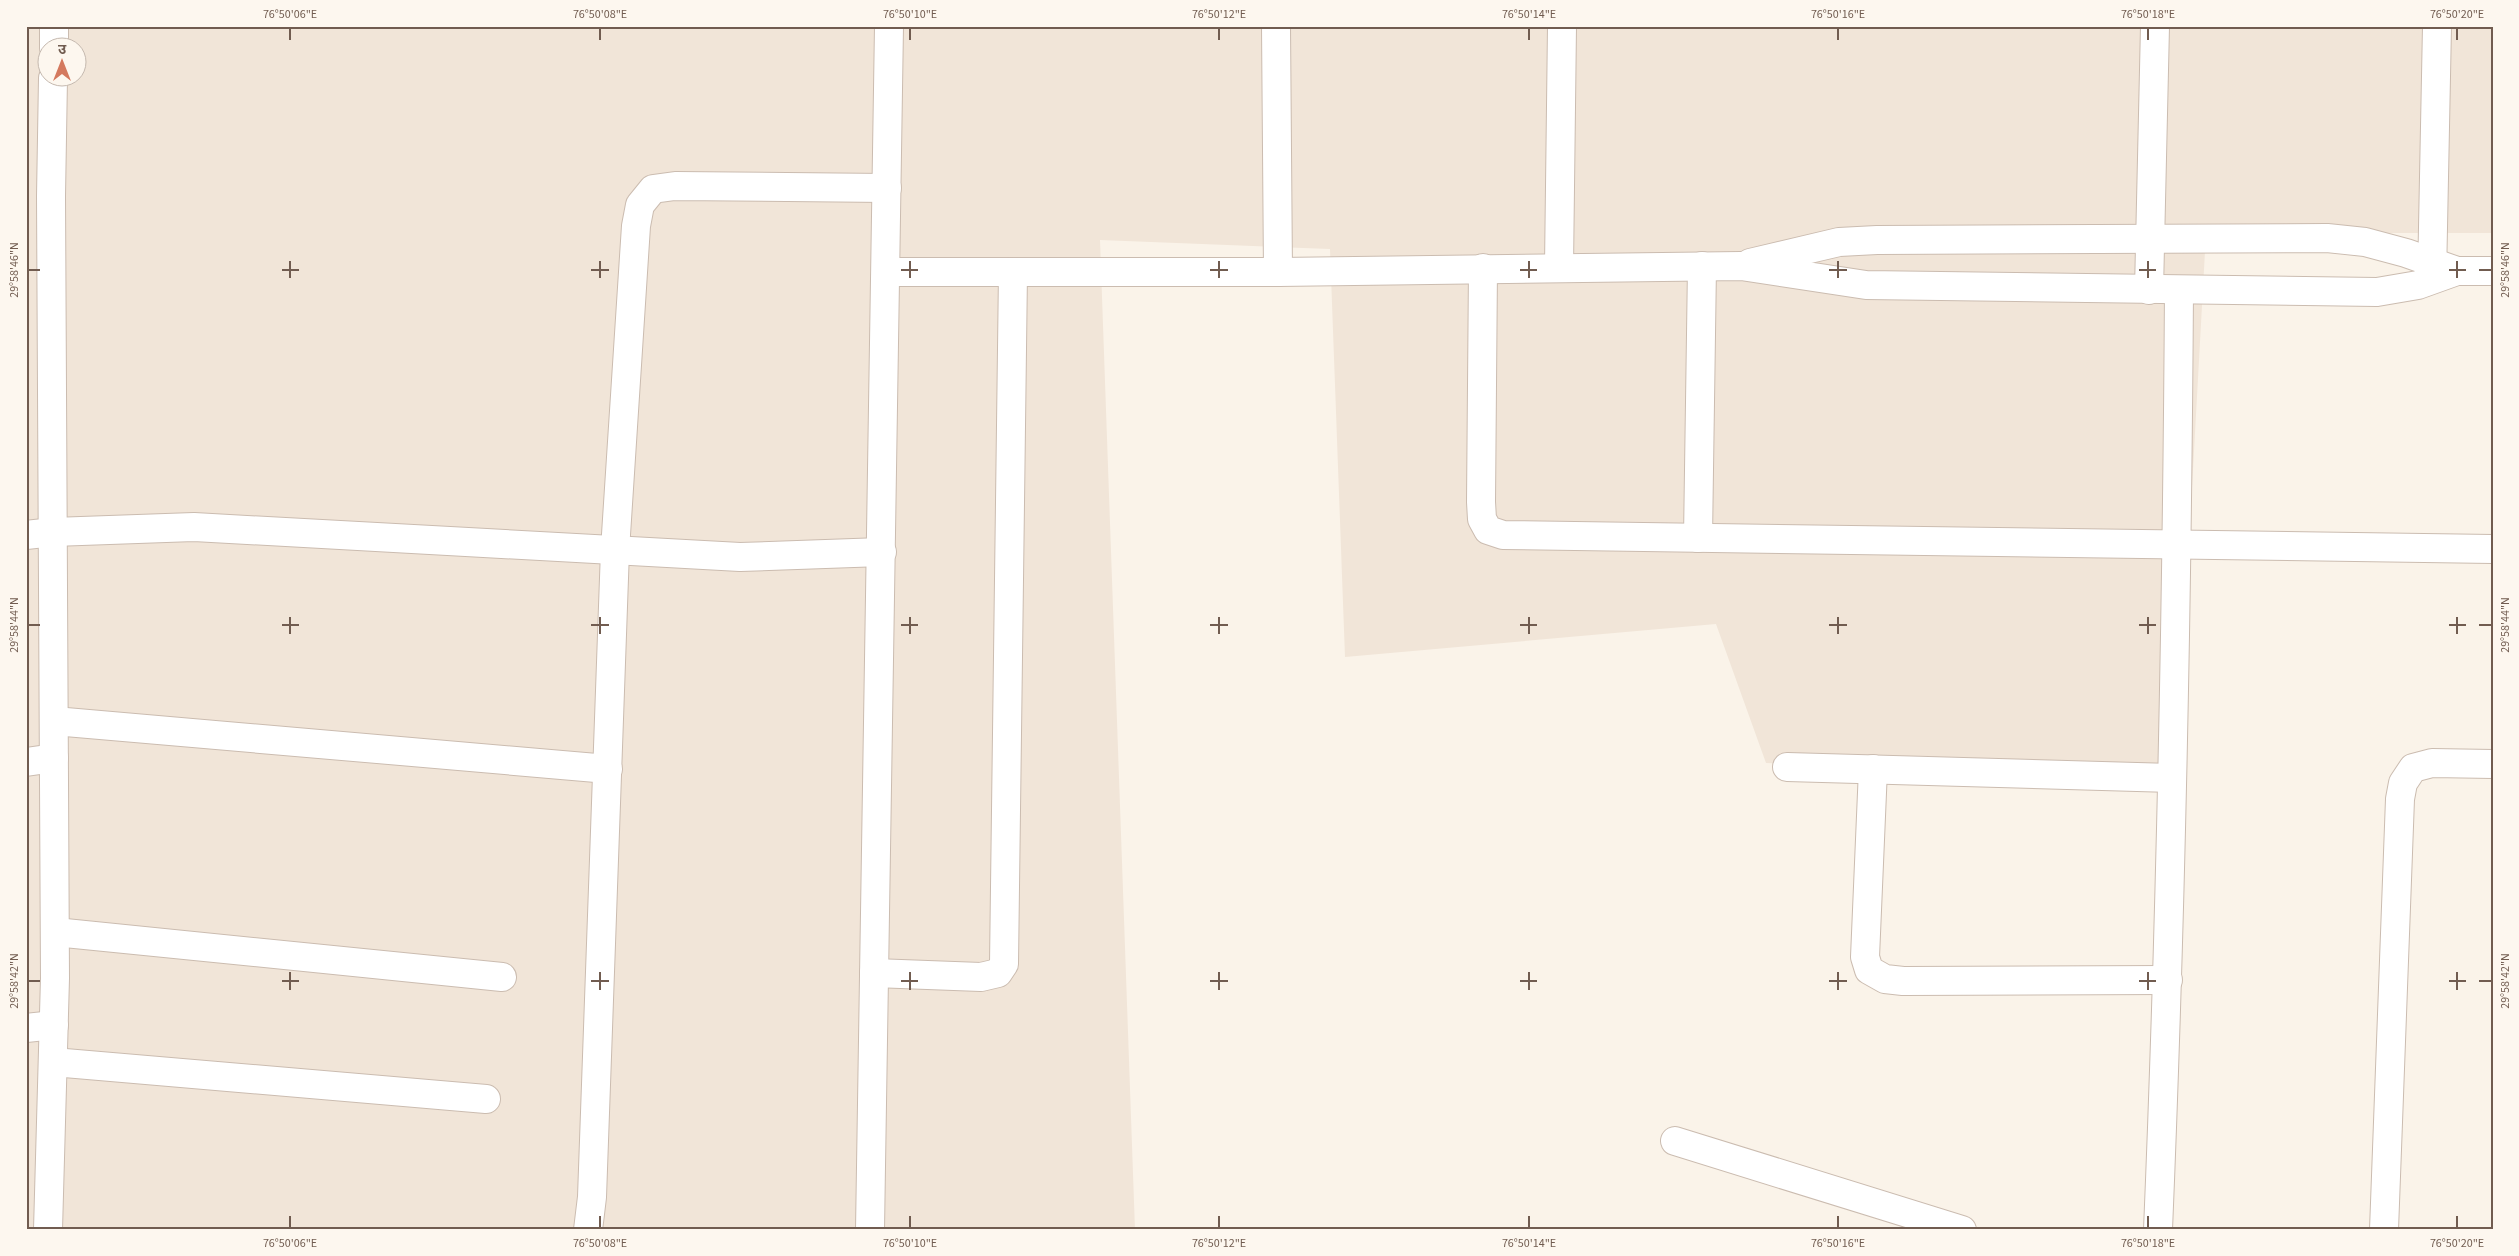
<svg xmlns="http://www.w3.org/2000/svg" width="2519" height="1256" font-family="'Source Sans 3','Noto Sans Devanagari',sans-serif">
<style>
.residential{fill:#f1e5d8;fill-rule:evenodd}
.lines{fill:none;stroke-linecap:round;stroke-linejoin:round}
.street-casing{stroke:#cbbcb0;stroke-width:30}
.street{stroke:#fff;stroke-width:28}
.ticks{fill:none;stroke:#715c50;stroke-width:2}
.neatline{fill:none;stroke:#715c50;stroke-width:2}
.ticks-label{font-size:12px;text-anchor:middle;fill:#715c50}
</style>
<rect width="100%" height="100%" fill="#faf3e9"/>
<path class="residential" d="M26 26H2493V233H2206L2176 778 1766 763 1716 624 1345 657 1330 249 1100 240 1135 1230H26ZM48 48H78V78H48Z"/>
<g class="lines">
<defs>
<g id="street">
<path d="M1276 26 1278 272"/>
<path d="M54 48V26"/>
<path d="M1750 263 1839 242 1877 240 2327 238 2365 242 2406 253 2457 271H2493"/>
<path d="M1559 267 1562 26"/>
<path d="M1483 268 1481 502 1482 519 1488 530 1503 535 2493 549"/>
<path d="M887 272H1278L1741 266 1866 285 2377 292 2418 285 2457 271"/>
<path d="M2432 278 2437 26"/>
<path d="M2149 290 2155 26"/>
<path d="M26 535 53 532 194 527 740 557 882 552"/>
<path d="M1698 538 1702 266"/>
<path d="M54 721 608 769"/>
<path d="M26 762 54 758"/>
<path d="M1787 767 2172 778"/>
<path d="M1873 769 1865 957 1869 970 1885 979 1903 981 2168 980"/>
<path d="M55 932 502 977"/>
<path d="M874 973 981 977 998 973 1004 964 1013 272"/>
<path d="M26 1028 54 1025"/>
<path d="M53 1062 486 1099"/>
<path d="M1675 1141 1962 1230"/>
<path d="M48 1230 55 978 51 196 53 78"/>
<path d="M588 1230 592 1197 615 550 636 226 640 205 653 189 675 186 887 188"/>
<path d="M870 1230 889 26"/>
<path d="M2158 1230C2171 917 2177 603 2179 290"/>
<path d="M2384 1230 2400 799 2403 783 2413 768 2432 763 2493 764"/>
</g>
</defs>
<use href="#street" class="street-casing"/>
<use href="#street" class="street"/>
</g>
<path class="ticks" d="M290 28V40M600 28V40M910 28V40M1219 28V40M1529 28V40M1838 28V40M2148 28V40M2457 28V40M290 261V278M600 261V278M910 261V278M1219 261V278M1529 261V278M1838 261V278M2148 261V278M2457 261V278M28 270H40M282 270H299M591 270H609M901 270H918M1210 270H1228M1520 270H1537M1829 270H1847M2139 270H2156M2449 270H2466M2479 270H2492M290 617V634M600 617V634M910 617V634M1219 617V634M1529 617V634M1838 617V634M2148 617V634M2457 617V634M28 625H40M282 625H299M591 625H609M901 625H918M1210 625H1228M1520 625H1537M1829 625H1847M2139 625H2156M2449 625H2466M2479 625H2492M290 972V990M600 972V990M910 972V990M1219 972V990M1529 972V990M1838 972V990M2148 972V990M2457 972V990M28 981H40M282 981H299M591 981H609M901 981H918M1210 981H1228M1520 981H1537M1829 981H1847M2139 981H2156M2449 981H2466M2479 981H2492M290 1216V1228M600 1216V1228M910 1216V1228M1219 1216V1228M1529 1216V1228M1838 1216V1228M2148 1216V1228M2457 1216V1228"/>
<rect width="2519" height="1256" fill="none" stroke="#fdf7ef" stroke-width="55"/>
<g transform="translate(62 62)"><circle r="24" fill="#fdf7ef" stroke="#c5b9af"/>
<path d="M0-4L9 19L0 12L-9 19Z" fill="#d4795e"/>
<text y="-8" font-size="14" font-weight="bold" text-anchor="middle" fill="#715c50">उ</text>
</g>
<rect x="28" y="28" width="2464" height="1200" class="neatline"/>
<g class="ticks-label">
<text x="290" y="18">76°50'06"E</text>
<text x="600" y="18">76°50'08"E</text>
<text x="910" y="18">76°50'10"E</text>
<text x="1219" y="18">76°50'12"E</text>
<text x="1529" y="18">76°50'14"E</text>
<text x="1838" y="18">76°50'16"E</text>
<text x="2148" y="18">76°50'18"E</text>
<text x="2457" y="18">76°50'20"E</text>
<text transform="translate(14 270) rotate(-90)" y="4">29°58'46"N</text>
<text transform="translate(2505 270) rotate(-90)" y="4">29°58'46"N</text>
<text transform="translate(14 625) rotate(-90)" y="4">29°58'44"N</text>
<text transform="translate(2505 625) rotate(-90)" y="4">29°58'44"N</text>
<text transform="translate(14 981) rotate(-90)" y="4">29°58'42"N</text>
<text transform="translate(2505 981) rotate(-90)" y="4">29°58'42"N</text>
<text x="290" y="1247">76°50'06"E</text>
<text x="600" y="1247">76°50'08"E</text>
<text x="910" y="1247">76°50'10"E</text>
<text x="1219" y="1247">76°50'12"E</text>
<text x="1529" y="1247">76°50'14"E</text>
<text x="1838" y="1247">76°50'16"E</text>
<text x="2148" y="1247">76°50'18"E</text>
<text x="2457" y="1247">76°50'20"E</text>
</g>
</svg>
